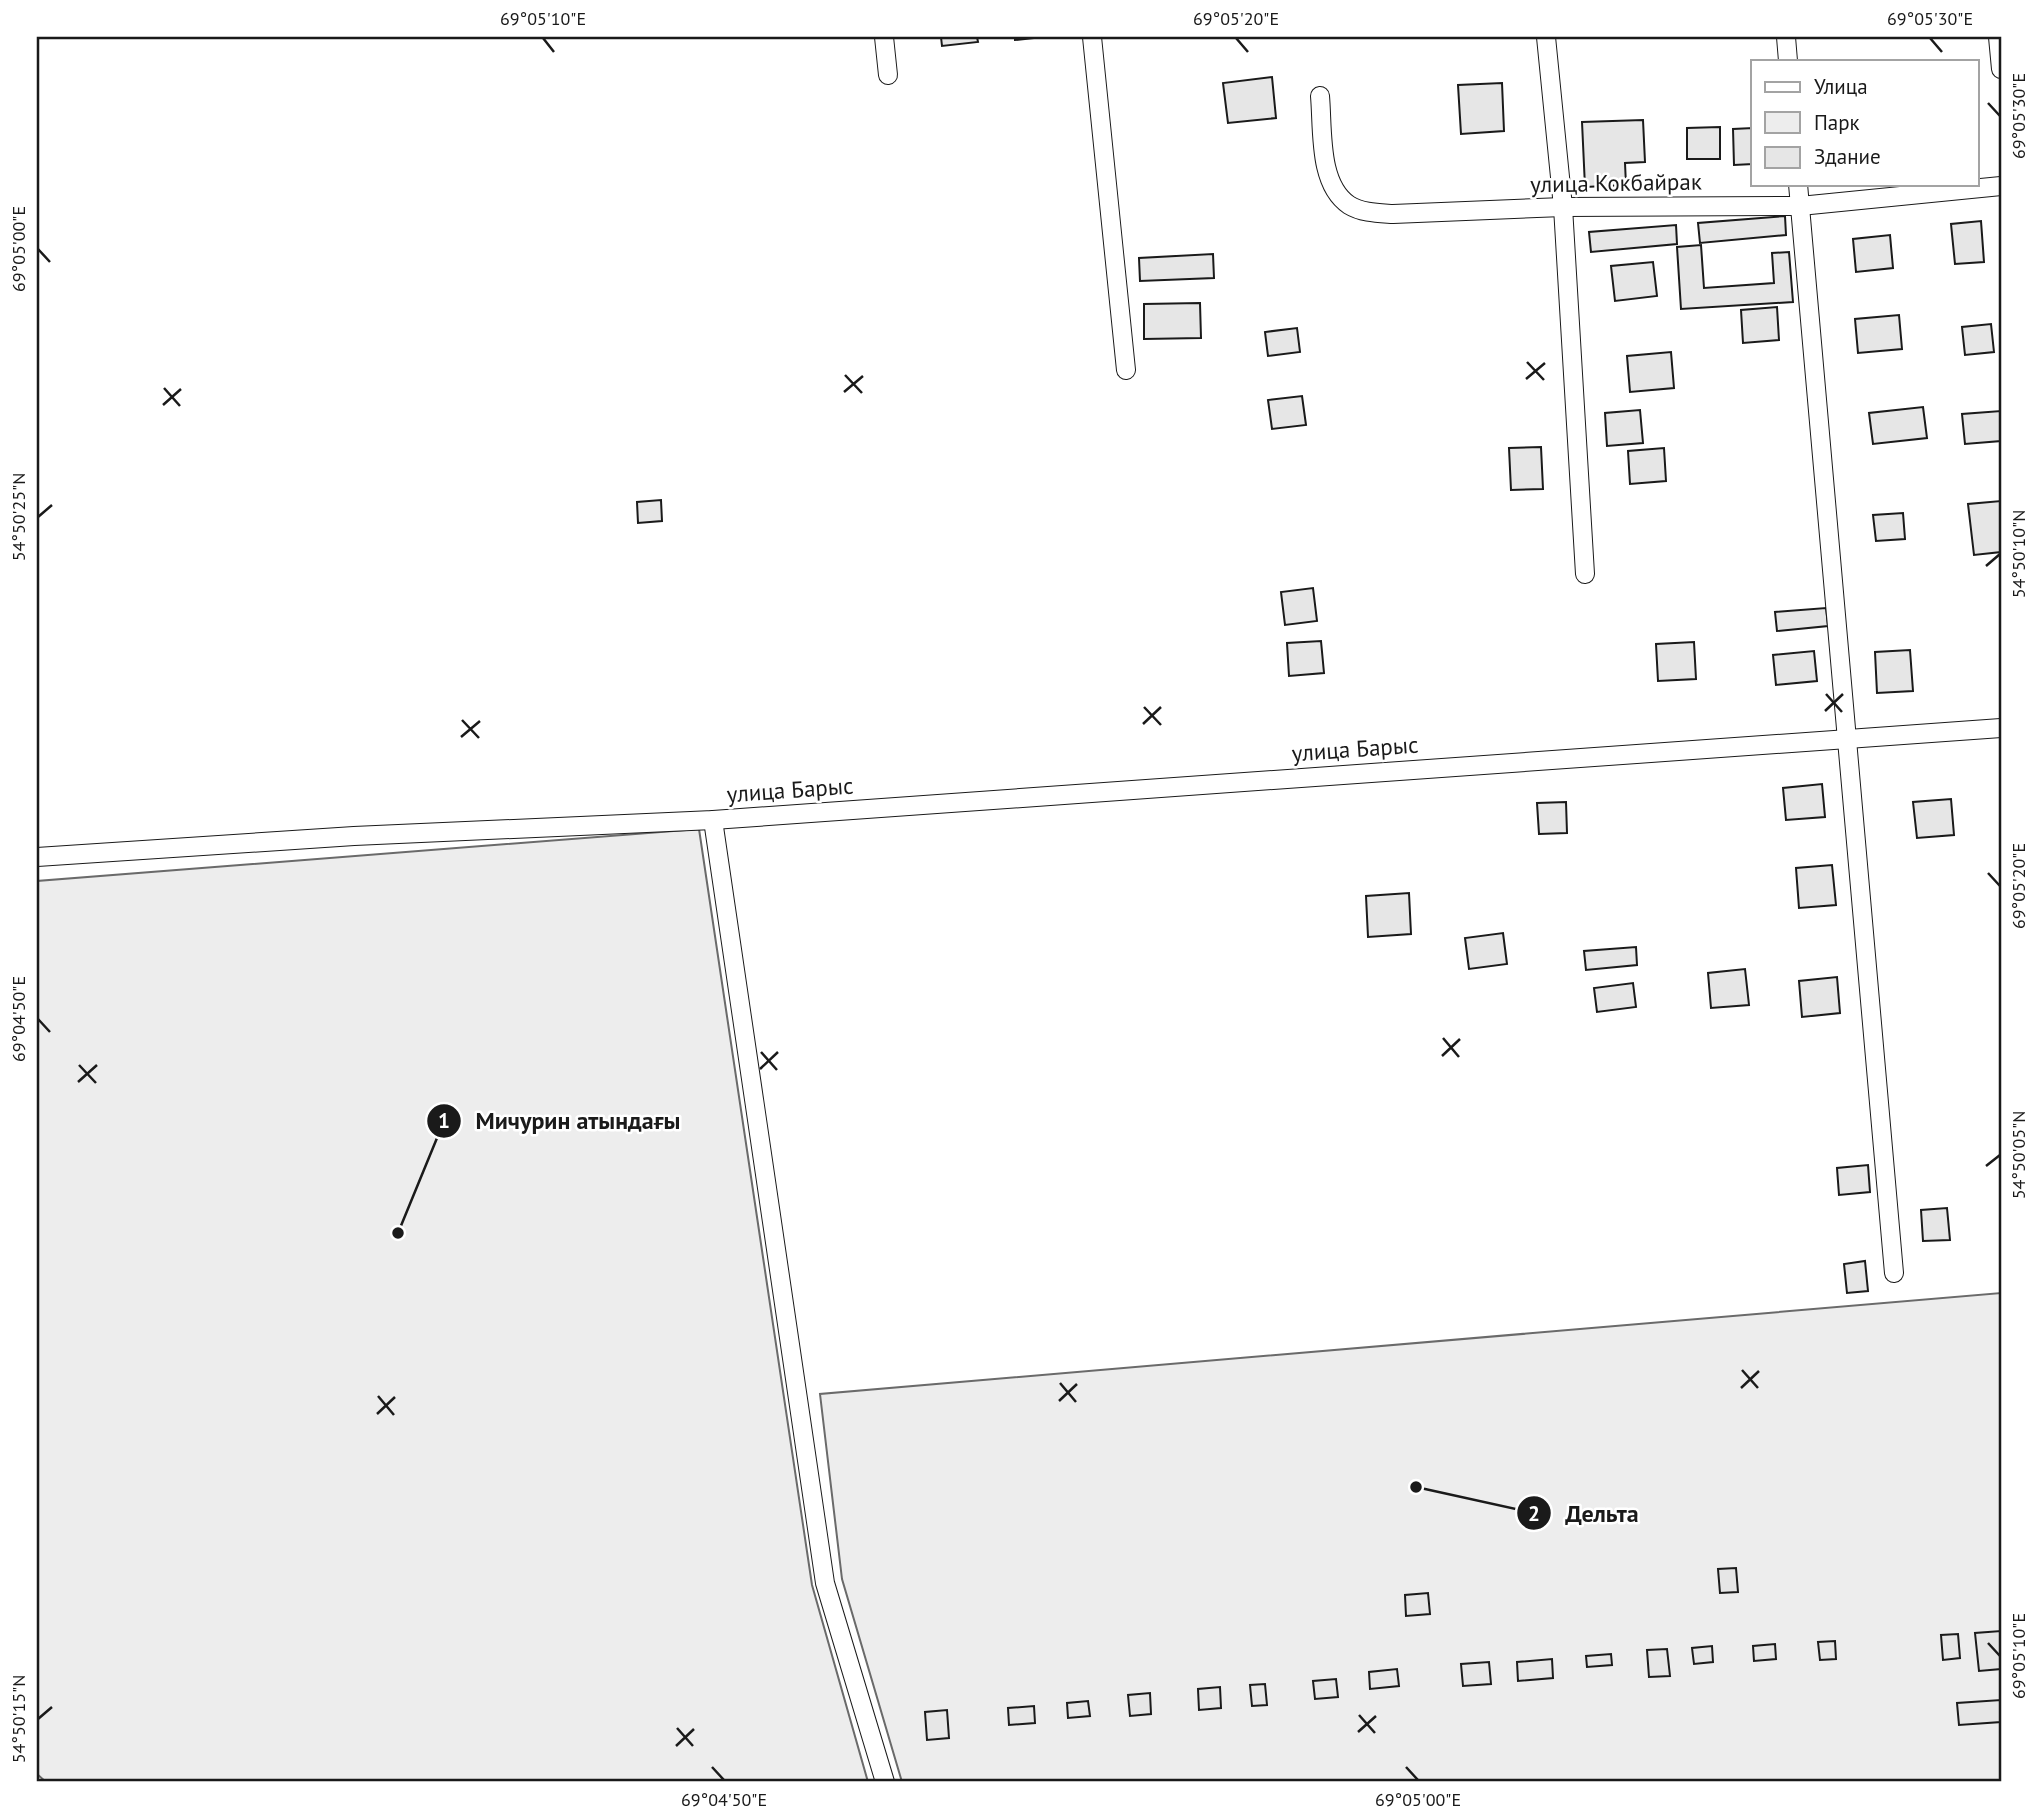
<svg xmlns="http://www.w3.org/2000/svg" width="2038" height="1819" font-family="'PT Sans',sans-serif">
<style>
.green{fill:#ededed;stroke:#6a6a6a;stroke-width:2}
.building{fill:#e6e6e6;stroke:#1a1a1a;stroke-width:2}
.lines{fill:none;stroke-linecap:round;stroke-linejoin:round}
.minor-casing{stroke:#1a1a1a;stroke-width:20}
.minor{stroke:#fff;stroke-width:18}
.ticks{fill:none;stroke:#1a1a1a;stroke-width:2.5}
.labels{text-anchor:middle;stroke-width:5;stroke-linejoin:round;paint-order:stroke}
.street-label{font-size:23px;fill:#1a1a1a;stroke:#fff}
.leader{fill:none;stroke:#1a1a1a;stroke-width:2.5}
.callout-dot{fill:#1a1a1a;stroke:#fff;stroke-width:2.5}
.mark-label{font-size:21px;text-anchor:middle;font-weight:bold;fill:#fff}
.callout-label{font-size:24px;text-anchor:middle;font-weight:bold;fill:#1a1a1a;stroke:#fff;stroke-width:5;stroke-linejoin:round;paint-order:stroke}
.neatline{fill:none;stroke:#1a1a1a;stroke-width:2.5}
.ticks-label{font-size:18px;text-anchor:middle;fill:#1a1a1a}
</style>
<rect width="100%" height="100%" fill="#fff"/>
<g class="green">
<path d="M699 829 812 1585 868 1782H46L37 1774V881Z"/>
<path d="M2001 1293V1782H902L842 1579 820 1394Z"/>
</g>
<g class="building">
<path d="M941 37H977L978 42 942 46Z"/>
<path d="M1015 37H1043L1015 40Z"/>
<path d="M1977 74 1979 112H1977Z"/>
<path d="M1272 77 1276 118 1228 123 1223 83Z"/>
<path d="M1502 83 1504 131 1461 134 1458 85Z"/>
<path d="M1643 120 1645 162 1625 163 1626 185 1585 187 1582 122Z"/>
<path d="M1720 127V159H1687V128Z"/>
<path d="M1753 128V164L1734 165 1733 129Z"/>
<path d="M1785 216 1786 235 1700 243 1698 223Z"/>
<path d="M1981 221 1984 262 1955 264 1951 224Z"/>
<path d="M1676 225 1677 244 1591 252 1589 232Z"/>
<path d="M1890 235 1893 268 1856 272 1853 239Z"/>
<path d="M1701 245 1704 288 1774 283 1772 253 1789 252 1793 302 1681 309 1677 247Z"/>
<path d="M1213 254 1214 278 1140 281 1139 258Z"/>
<path d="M1653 262 1657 296 1615 301 1611 266Z"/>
<path d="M1200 303 1201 338 1144 339V304Z"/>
<path d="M1777 307 1779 340 1743 343 1741 310Z"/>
<path d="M1899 315 1902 349 1858 353 1855 319Z"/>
<path d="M1991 324 1994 352 1965 355 1962 327Z"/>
<path d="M1297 328 1300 352 1268 356 1265 332Z"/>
<path d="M1671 352 1674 388 1630 392 1627 356Z"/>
<path d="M1302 396 1306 425 1272 429 1268 400Z"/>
<path d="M1923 407 1927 438 1873 444 1869 413Z"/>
<path d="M1640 410 1643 443 1607 446 1605 413Z"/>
<path d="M2001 411V441L1965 444 1962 414Z"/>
<path d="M1541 447 1543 489 1511 490 1509 448Z"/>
<path d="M1664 448 1666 481 1630 484 1628 451Z"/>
<path d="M661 500 662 521 638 523 637 502Z"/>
<path d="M2001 501V552L1974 555 1968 504Z"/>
<path d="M1903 513 1905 539 1876 541 1873 515Z"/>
<path d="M1313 588 1317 621 1285 625 1281 592Z"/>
<path d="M1826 608 1828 626 1777 631 1775 612Z"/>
<path d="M1321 641 1324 673 1289 676 1287 643Z"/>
<path d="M1694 642 1696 679 1658 681 1656 644Z"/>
<path d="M1910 650 1913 691 1877 693 1875 652Z"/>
<path d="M1814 651 1817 681 1776 685 1773 655Z"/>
<path d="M1822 784 1825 817 1786 820 1783 788Z"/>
<path d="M1951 799 1954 835 1917 838 1913 802Z"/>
<path d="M1566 802 1567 833 1539 834 1537 803Z"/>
<path d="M1832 865 1836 905 1799 908 1796 868Z"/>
<path d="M1409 893 1411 934 1368 937 1366 896Z"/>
<path d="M1503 933 1507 964 1469 969 1465 938Z"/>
<path d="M1636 947 1637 965 1586 970 1584 951Z"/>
<path d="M1745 969 1749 1005 1711 1008 1708 973Z"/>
<path d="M1837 977 1840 1013 1802 1017 1799 981Z"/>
<path d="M1633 983 1636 1007 1597 1012 1594 988Z"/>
<path d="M1868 1165 1870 1192 1839 1195 1837 1168Z"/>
<path d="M1947 1208 1950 1240 1923 1241 1921 1210Z"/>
<path d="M1865 1261 1868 1291 1847 1293 1844 1264Z"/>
<path d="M1736 1568 1738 1592 1720 1593 1718 1569Z"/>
<path d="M1428 1593 1430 1614 1406 1616 1405 1595Z"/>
<path d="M2001 1631V1669L1979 1671 1975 1633Z"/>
<path d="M1958 1634 1960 1658 1943 1660 1941 1635Z"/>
<path d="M1835 1641 1836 1659 1820 1660 1818 1642Z"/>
<path d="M1775 1644 1776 1659 1754 1661 1753 1646Z"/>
<path d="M1712 1646 1713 1662 1694 1664 1692 1648Z"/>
<path d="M1667 1649 1670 1676 1649 1677 1647 1650Z"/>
<path d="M1611 1654 1612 1665 1587 1667 1586 1656Z"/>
<path d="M1552 1659 1553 1678 1518 1681 1517 1662Z"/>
<path d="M1489 1662 1491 1684 1463 1686 1461 1664Z"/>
<path d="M1397 1669 1399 1686 1370 1689 1369 1672Z"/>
<path d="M1336 1679 1338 1697 1315 1699 1313 1681Z"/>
<path d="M1265 1684 1267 1705 1252 1706 1250 1685Z"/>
<path d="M1220 1687 1221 1708 1199 1710 1198 1689Z"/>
<path d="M1150 1693 1151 1714 1130 1716 1128 1695Z"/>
<path d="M2001 1700V1722L1959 1725 1957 1703Z"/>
<path d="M1088 1701 1090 1716 1068 1718 1067 1703Z"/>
<path d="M1034 1706 1035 1723 1009 1725 1008 1708Z"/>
<path d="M947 1710 949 1738 927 1740 925 1712Z"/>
</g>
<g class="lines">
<defs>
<g id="minor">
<path d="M884 37 888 75"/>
<path d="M1092 37 1126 370"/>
<path d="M1546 37 1563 207 1585 574"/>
<path d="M1786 37 1788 61"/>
<path d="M1998 37 2001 69"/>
<path d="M1320 96C1323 130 1318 184 1349 205 1362 213 1378 213 1393 214L1563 207 1800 206 2001 186"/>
<path d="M1798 184 1894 1273"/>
<path d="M713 820 825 1583 885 1782"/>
<path d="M37 857 354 836 713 820 2001 728"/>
</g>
</defs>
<use href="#minor" class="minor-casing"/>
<use href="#minor" class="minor"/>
</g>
<path class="ticks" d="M543 38 554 52M1236 38 1248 52M1930 38 1942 52M1988 103 2000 116M38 249 50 262M1527 362 1544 380M845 375 862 393M1526 379 1545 363M164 388 180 406M844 392 863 376M163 405 181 389M38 517 52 505M1986 566 2000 554M1826 694 1842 712M1144 707 1161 725M1825 711 1843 694M462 720 479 738M1143 724 1161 707M461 737 480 721M1988 873 2000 886M38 1019 50 1032M1443 1038 1459 1057M761 1052 777 1070M1442 1056 1460 1039M79 1065 96 1083M760 1069 778 1052M78 1082 97 1065M1986 1166 2000 1155M1742 1370 1758 1388M1060 1383 1076 1402M1741 1388 1759 1371M378 1396 394 1415M1059 1401 1077 1384M377 1414 395 1397M1988 1643 2000 1656M1359 1715 1375 1733M38 1719 52 1707M677 1728 693 1746M1358 1732 1376 1716M676 1746 694 1729M712 1767 724 1780M1406 1767 1418 1780"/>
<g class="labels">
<g class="street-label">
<text transform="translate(1616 183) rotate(-1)" y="8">улица Кокбайрак</text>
<text transform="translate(1355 749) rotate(-4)" y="8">улица Барыс</text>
<text transform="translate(790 790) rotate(-4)" y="8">улица Барыс</text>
</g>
</g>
<path class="leader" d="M398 1233L444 1121M1416 1487L1534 1513"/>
<g class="callout-dot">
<circle cx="398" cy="1233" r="7"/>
<circle cx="1416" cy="1487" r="7"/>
<circle cx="444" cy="1121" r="18"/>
<circle cx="1534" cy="1513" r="18"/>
</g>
<g class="mark-label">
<text x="444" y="1128">1</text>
<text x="1534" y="1521">2</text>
</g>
<g class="callout-label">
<text x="578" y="1129">Мичурин атындағы</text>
<text x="1602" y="1522">Дельта</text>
</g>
<rect width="2038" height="1819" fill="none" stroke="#ffffff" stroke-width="77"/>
<rect x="1751" y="60" width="228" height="126" fill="#ffffff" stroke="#a3a3a3" stroke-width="2"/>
<rect x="1765" y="82" width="35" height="10" fill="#ffffff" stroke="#a3a3a3" stroke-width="2"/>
<text x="1814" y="94" font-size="21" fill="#1a1a1a">Улица</text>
<rect x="1765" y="112" width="35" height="21" fill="#ededed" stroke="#a3a3a3" stroke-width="2"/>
<text x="1814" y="130" font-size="21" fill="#1a1a1a">Парк</text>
<rect x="1765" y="147" width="35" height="21" fill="#e6e6e6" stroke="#a3a3a3" stroke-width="2"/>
<text x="1814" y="164" font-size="21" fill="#1a1a1a">Здание</text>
<rect x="38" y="38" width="1962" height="1742" class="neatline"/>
<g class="ticks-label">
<text x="543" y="25">69°05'10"E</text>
<text x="1236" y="25">69°05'20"E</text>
<text x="1930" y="25">69°05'30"E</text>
<text transform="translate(2019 116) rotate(-90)" y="6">69°05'30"E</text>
<text transform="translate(19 249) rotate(-90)" y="6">69°05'00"E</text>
<text transform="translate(19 517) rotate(-90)" y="6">54°50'25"N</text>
<text transform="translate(2019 554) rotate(-90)" y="6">54°50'10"N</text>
<text transform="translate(2019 886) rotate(-90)" y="6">69°05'20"E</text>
<text transform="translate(19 1019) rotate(-90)" y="6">69°04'50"E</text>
<text transform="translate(2019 1155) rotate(-90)" y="6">54°50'05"N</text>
<text transform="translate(2019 1656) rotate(-90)" y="6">69°05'10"E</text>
<text transform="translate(19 1719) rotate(-90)" y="6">54°50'15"N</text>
<text x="724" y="1806">69°04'50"E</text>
<text x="1418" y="1806">69°05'00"E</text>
</g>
</svg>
